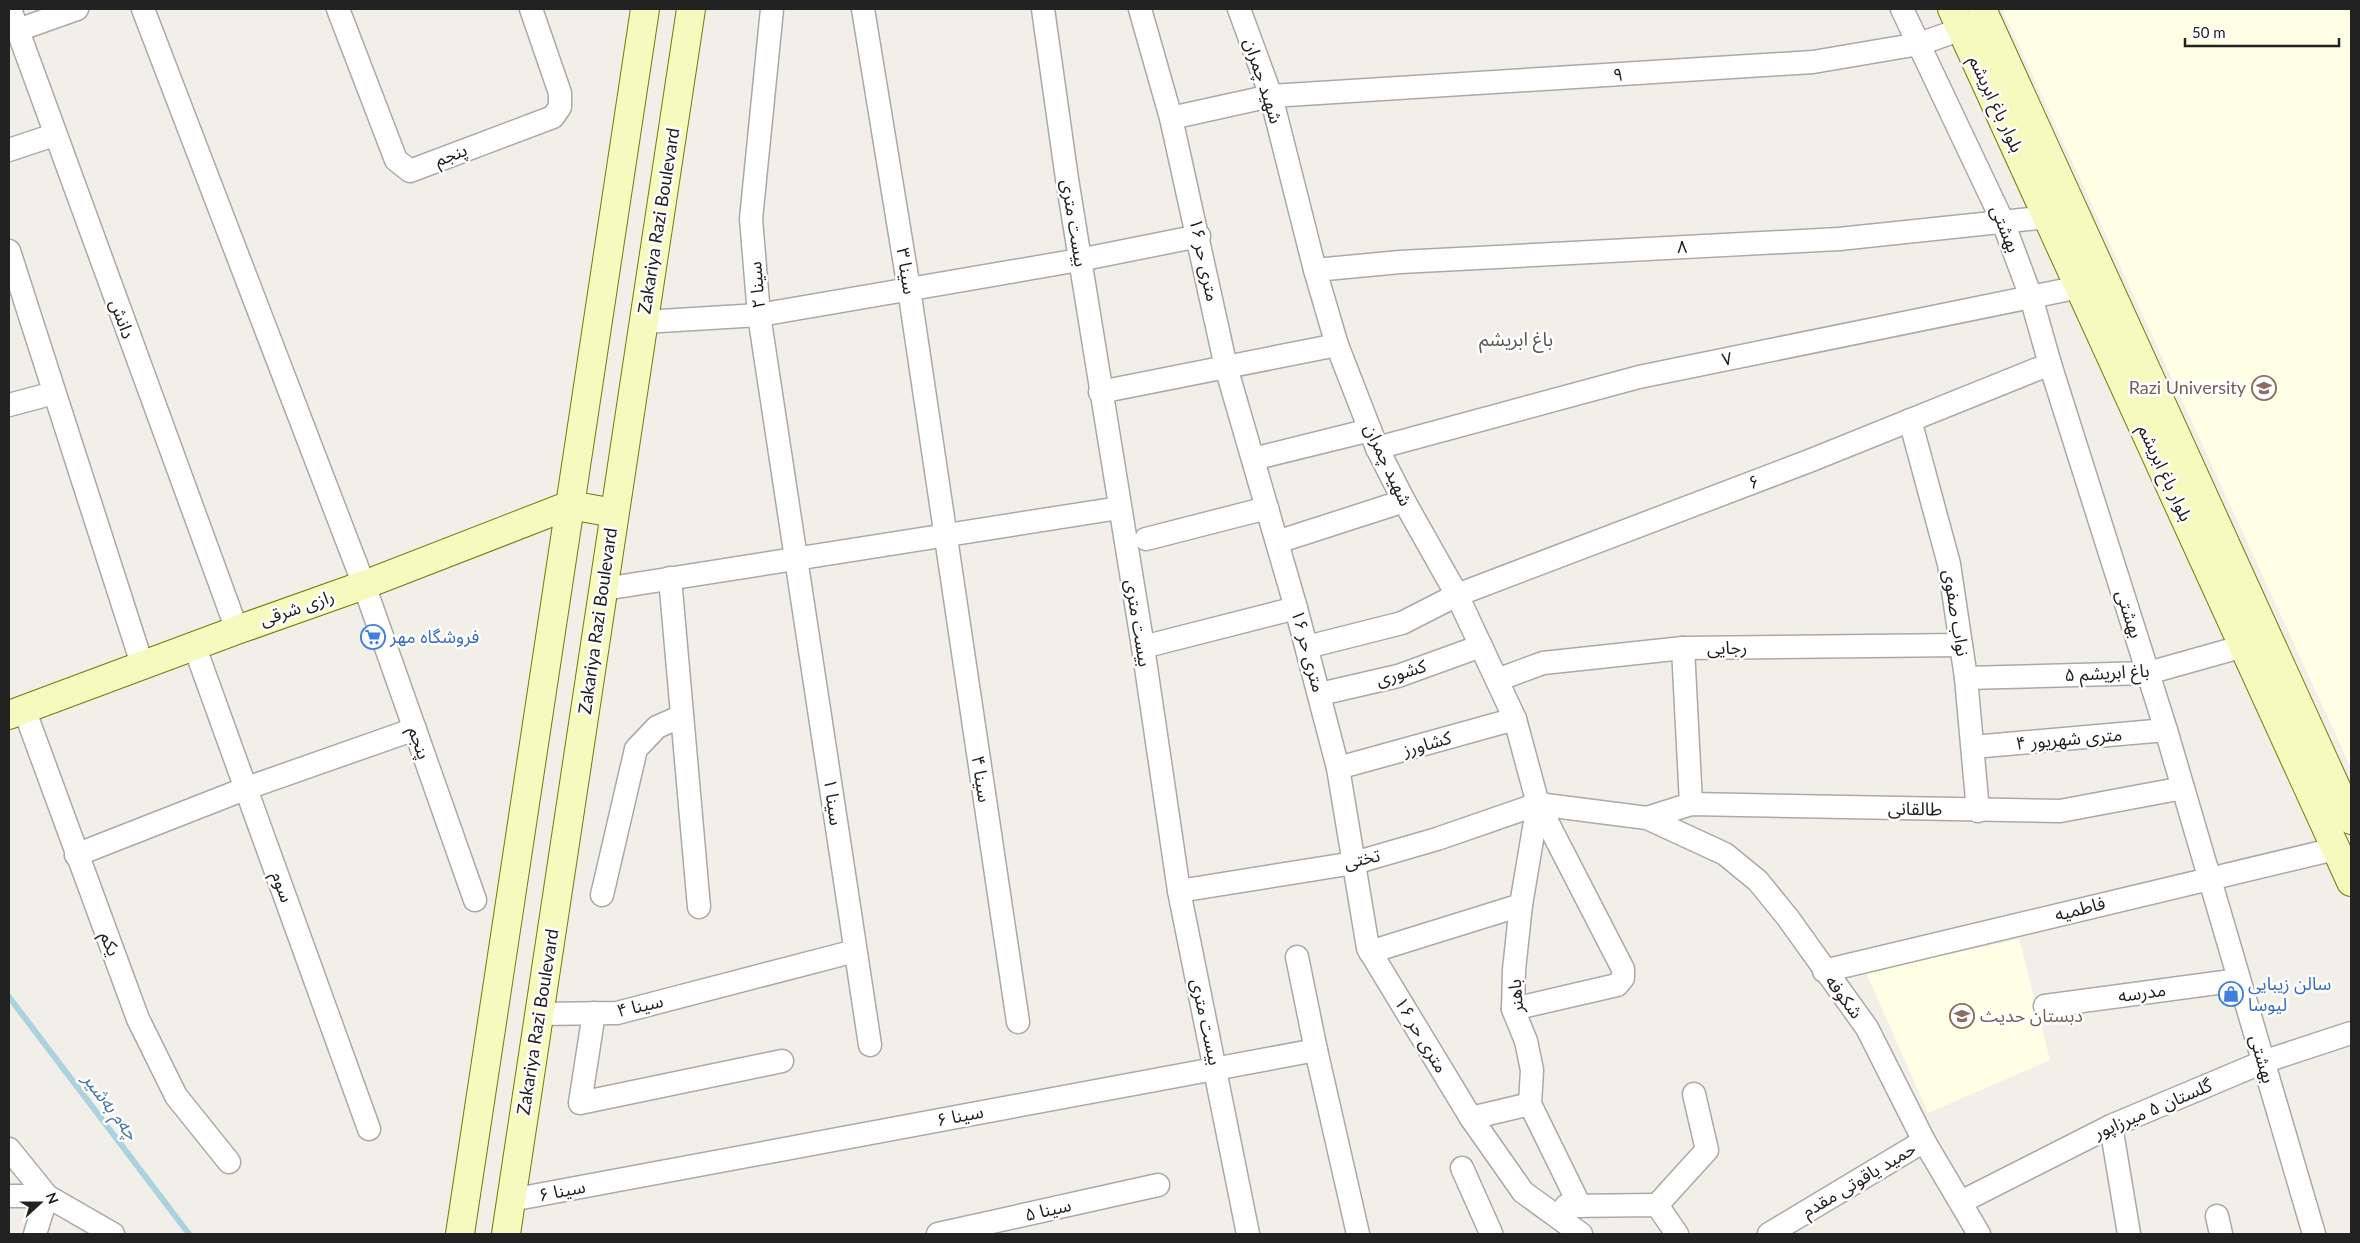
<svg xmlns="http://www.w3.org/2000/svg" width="2360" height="1243" font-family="Lato,'Noto Sans Arabic',sans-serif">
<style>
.education{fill:#ffffe5}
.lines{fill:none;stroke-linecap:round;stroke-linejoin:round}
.stream{stroke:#aad3df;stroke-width:6}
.street-casing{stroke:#a9a9a9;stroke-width:25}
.secondary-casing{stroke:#707d05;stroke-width:30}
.street{stroke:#fff;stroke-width:22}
.secondary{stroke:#f7fabf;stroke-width:28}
.labels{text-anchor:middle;stroke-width:5;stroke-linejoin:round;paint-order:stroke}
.street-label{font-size:18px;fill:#222;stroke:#fff}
.education-label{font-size:18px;fill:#785e54;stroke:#fff;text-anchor:end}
.shop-label{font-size:18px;fill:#366cbe;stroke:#fff;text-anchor:start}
.neighbourhood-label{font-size:19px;fill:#555;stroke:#fff}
.water-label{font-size:19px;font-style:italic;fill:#4a7aab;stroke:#fff}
</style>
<rect width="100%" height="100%" fill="#f2efe9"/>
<g class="education">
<path d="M2002 9H2351V768Z"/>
<path d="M2019 939 2050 1060 1928 1113 1866 972Z"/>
</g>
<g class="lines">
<path class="stream" d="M9 997 189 1234"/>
<defs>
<g id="street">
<path d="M10 9 237 630"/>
<path d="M143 9 364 585 475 900"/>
<path d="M338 9 396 160 410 171 553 117 560 107V93L531 9"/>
<path d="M772 9 751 219 759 315 870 1045"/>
<path d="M863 9 909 289 1018 1022"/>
<path d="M1043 9 1067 179 1143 647 1179 891 1248 1234"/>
<path d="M1140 9 1171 118 1226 367 1296 608 1338 768 1368 948 1471 1118 1523 1192 1581 1234"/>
<path d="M1239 9 1271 96 1315 270 1337 345 1377 448 1404 501 1457 595 1515 719 1538 804 1647 818 1725 854 1758 881 1788 918 1867 1028 1924 1141 1979 1234"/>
<path d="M1902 9 2003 222 2031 297 2050 364 2166 730 2314 1234"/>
<path d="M18 30 77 9"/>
<path d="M1171 118 1271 96 1813 62 1919 44 1962 29"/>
<path d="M9 150 54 135"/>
<path d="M9 251 142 664"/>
<path d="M1315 270 1400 262 1839 239 2048 217"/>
<path d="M644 322 759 315 1079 260 1199 236"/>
<path d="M1100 392 1337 345"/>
<path d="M9 405 54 393"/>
<path d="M1910 420 1949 564 1966 678 1978 811"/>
<path d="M1377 448 1639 377 2080 287"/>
<path d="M1253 459 1370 430"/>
<path d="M1146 539 1267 508"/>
<path d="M1277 542 1404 501"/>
<path d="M670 578 699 907"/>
<path d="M604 589 1119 508"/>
<path d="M194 645 369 1129"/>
<path d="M1143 647 1296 608"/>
<path d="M1307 647 1402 623 1457 595 1809 461 2050 364"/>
<path d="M1683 648 1691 804"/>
<path d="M1966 678 2148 673 2244 646"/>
<path d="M1497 680 1543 663 1683 648 1961 645"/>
<path d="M1320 694 1398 676 1481 646"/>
<path d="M24 709 138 1019 176 1096 229 1162"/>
<path d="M1973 747 2166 730"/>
<path d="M1338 768 1515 719"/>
<path d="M1538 804 1521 905 1514 970 1513 1009 1526 1041 1532 1070 1530 1104 1580 1206"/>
<path d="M1647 818 1691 804 2060 811 2183 788"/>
<path d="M76 855 247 788 415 729"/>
<path d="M1179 891 1354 863 1437 839 1538 804"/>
<path d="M602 895 636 749 657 727 682 716"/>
<path d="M1370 952 1521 905"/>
<path d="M1824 971 2335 849"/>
<path d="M2045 1006 2239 980"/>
<path d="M1513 1009 1617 985 1623 978V969L1538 804"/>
<path d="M594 1013 580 1103 782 1061"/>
<path d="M539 1014 617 1013 855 951"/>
<path d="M1316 1050 1358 1234"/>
<path d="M1471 1118 1530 1104"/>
<path d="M2111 1126 2129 1234"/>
<path d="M9 1149 47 1196 35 1234"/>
<path d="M1462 1168 1491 1233"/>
<path d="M9 1196H47L113 1234"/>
<path d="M511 1200 1316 1050 1297 957"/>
<path d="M1961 1202 2111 1126 2263 1062 2351 1033"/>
<path d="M1657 1205 1707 1150 1694 1094"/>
<path d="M1566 1206 1657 1205 1677 1234"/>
<path d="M2217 1216 2221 1234"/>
<path d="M938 1234 1158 1185"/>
<path d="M1769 1234 1924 1141"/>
</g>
<g id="secondary">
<path d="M1952 9 2351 882"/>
<path d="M1982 9 2351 820"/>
<path d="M9 715 237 630 364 585 570 505 614 513"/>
<path d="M460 1234 645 9"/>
<path d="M506 1234 691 9"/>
</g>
</defs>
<use href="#street" class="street-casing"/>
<use href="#secondary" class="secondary-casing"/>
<use href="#street" class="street"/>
<use href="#secondary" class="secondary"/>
</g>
<defs>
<symbol id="university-ring" viewBox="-11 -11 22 22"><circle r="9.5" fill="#fff" stroke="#8d6e63" stroke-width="1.5"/><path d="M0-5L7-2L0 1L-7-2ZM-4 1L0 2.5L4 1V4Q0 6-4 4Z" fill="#8d6e63"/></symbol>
<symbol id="supermarket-ring" viewBox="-11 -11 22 22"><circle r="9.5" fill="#fff" stroke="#3f7fe0" stroke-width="1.5"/><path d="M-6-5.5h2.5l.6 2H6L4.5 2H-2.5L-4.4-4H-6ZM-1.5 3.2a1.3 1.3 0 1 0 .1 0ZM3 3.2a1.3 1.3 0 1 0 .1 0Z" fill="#3f7fe0"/></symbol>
<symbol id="shop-ring" viewBox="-11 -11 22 22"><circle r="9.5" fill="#fff" stroke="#3f7fe0" stroke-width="1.5"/><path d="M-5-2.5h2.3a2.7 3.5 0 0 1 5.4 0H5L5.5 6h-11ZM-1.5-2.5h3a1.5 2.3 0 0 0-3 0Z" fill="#3f7fe0"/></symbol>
<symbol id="school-ring" viewBox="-11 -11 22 22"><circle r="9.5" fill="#fff" stroke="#8d6e63" stroke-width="1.5"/><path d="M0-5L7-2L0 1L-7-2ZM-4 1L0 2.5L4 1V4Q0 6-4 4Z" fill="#8d6e63"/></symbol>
</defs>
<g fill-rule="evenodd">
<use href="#university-ring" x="2250" y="374" width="28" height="28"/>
<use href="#supermarket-ring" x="359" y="623" width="28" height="28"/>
<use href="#shop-ring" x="2217" y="980" width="28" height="28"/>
<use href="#school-ring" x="1948" y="1002" width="28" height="28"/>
</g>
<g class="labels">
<g class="street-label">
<text transform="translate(1618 75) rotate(-4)" y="6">۹</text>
<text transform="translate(1263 81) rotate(72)" y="6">شهید چمران</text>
<text transform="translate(1996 104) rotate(65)" y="6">بلوار باغ ابریشم</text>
<text transform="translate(451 155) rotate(-21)" y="6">پنجم</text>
<text transform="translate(659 221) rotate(-81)" y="6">Zakariya Razi Boulevard</text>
<text transform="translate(1074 223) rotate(81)" y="6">بیست متری</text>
<text transform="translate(2005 229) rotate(68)" y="6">بهشتی</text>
<text transform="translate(1682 247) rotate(-3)" y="6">۸</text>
<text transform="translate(1204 260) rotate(78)" y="6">۱۶ متری حر</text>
<text transform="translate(906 271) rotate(81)" y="6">سینا ۳</text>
<text transform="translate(757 285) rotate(-95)" y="6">سینا ۲</text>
<text transform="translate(122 319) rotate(70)" y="6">دانش</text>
<text transform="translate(1727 359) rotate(-12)" y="6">۷</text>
<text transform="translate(1388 465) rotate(65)" y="6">شهید چمران</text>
<text transform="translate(2165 473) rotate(65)" y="6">بلوار باغ ابریشم</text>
<text transform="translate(1754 482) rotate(-21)" y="6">۶</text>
<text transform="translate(297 608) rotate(-19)" y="6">رازی شرقی</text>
<text transform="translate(1956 613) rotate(81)" y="6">نواب صفوی</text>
<text transform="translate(2129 614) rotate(72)" y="6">بهشتی</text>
<text transform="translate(598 621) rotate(-82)" y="6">Zakariya Razi Boulevard</text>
<text transform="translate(1138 623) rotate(81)" y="6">بیست متری</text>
<text transform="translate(1727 648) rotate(-1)" y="6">رجایی</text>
<text transform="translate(1308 651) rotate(75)" y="6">۱۶ متری حر</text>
<text transform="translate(1401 673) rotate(-17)" y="6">کشوری</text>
<text transform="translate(2107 673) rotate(-3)" y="6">باغ ابریشم ۵</text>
<text transform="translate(2069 739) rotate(-5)" y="6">۴ متری شهریور</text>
<text transform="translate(419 743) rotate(71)" y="6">پنجم</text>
<text transform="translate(1427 744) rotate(-16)" y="6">کشاورز</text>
<text transform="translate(981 779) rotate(81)" y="6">سینا ۴</text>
<text transform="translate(833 802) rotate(82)" y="6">۱ سینا</text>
<text transform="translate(1915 809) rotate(1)" y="6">طالقانی</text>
<text transform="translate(1362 859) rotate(-13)" y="6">تختی</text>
<text transform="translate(282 887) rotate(70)" y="6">سوم</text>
<text transform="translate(2080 909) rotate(-14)" y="6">فاطمیه</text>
<text transform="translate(110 944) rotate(69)" y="6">یکم</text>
<text transform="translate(2142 993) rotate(-8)" y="6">مدرسه</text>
<text transform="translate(1516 996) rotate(-95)" y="6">باهنر</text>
<text transform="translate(1844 997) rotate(53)" y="6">شکوفه</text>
<text transform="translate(640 1006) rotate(-13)" y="6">سینا ۴</text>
<text transform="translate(538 1022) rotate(-81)" y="6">Zakariya Razi Boulevard</text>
<text transform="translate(1206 1022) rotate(78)" y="6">بیست متری</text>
<text transform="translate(1421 1035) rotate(59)" y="6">۱۶ متری حر</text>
<text transform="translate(2262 1059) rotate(74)" y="6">بهشتی</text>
<text transform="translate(2153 1109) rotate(-23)" y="6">گلستان ۵ میرزاپور</text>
<text transform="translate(960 1116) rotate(-11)" y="6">سینا ۶</text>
<text transform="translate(1859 1180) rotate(-31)" y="6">حمید یاقوتی مقدم</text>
<text transform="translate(562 1191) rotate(-11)" y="6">سینا ۶</text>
<text transform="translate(1048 1210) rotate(-13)" y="6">سینا ۵</text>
</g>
<g class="education-label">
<text x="2246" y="394">Razi University</text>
<text x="1980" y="1022" text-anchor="start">دبستان حدیث</text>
</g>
<g class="shop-label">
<text x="390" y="643">فروشگاه مهر</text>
<text x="2248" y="990">سالن زیبایی<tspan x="2248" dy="21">لیوسا</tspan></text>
</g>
<g class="neighbourhood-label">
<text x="1516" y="346">باغ ابریشم</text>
</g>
<g class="water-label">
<text transform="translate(111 1106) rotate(53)" y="7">چەم بەشیر</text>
</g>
</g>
<rect width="2360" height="1243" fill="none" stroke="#222222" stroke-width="20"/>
<g transform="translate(40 1203) rotate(69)" stroke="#ffffff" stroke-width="4" paint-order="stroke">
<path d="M0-4L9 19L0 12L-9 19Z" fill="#222222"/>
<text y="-8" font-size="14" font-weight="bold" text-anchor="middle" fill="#222222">N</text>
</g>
<path d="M2185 38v8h154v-8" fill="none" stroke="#222222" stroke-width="2.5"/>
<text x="2192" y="38" font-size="15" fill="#222222" stroke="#ffffff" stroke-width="4" paint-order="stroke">50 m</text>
</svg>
